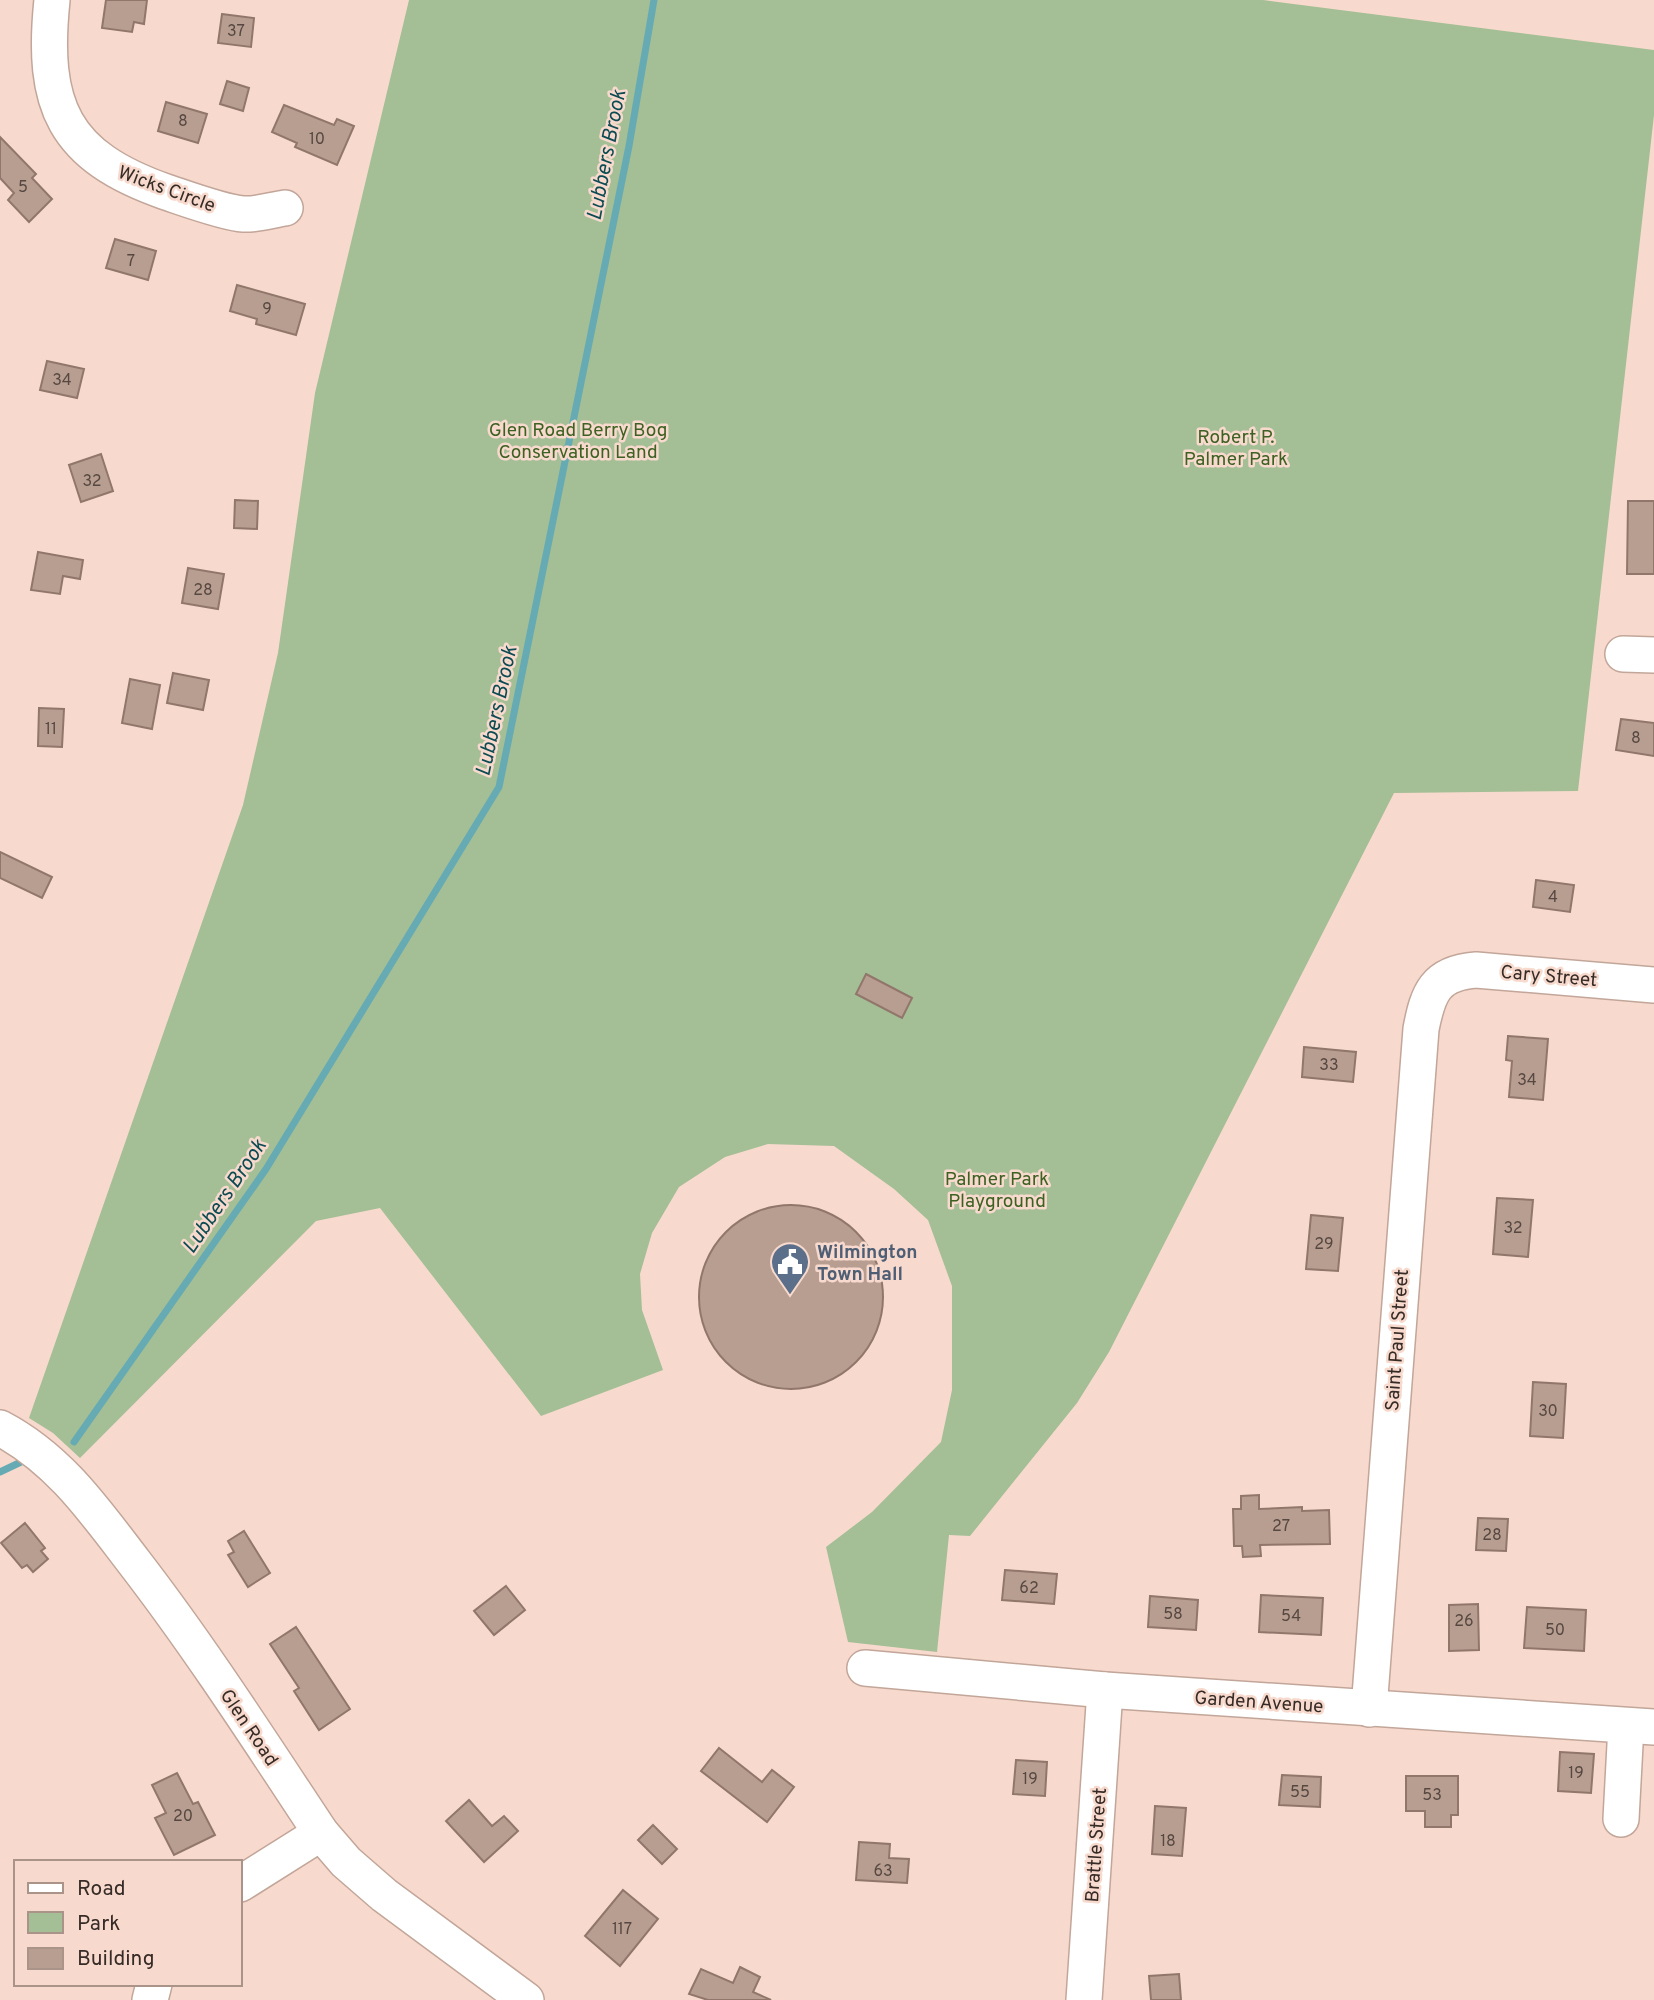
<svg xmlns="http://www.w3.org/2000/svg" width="1654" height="2000" font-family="Overpass,sans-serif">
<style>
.green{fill:#a4be95}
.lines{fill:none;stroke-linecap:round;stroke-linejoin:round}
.stream{stroke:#66abb3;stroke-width:7}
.building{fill:#b89d91;stroke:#91776b;stroke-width:2}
.minor-casing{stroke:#c2a699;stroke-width:38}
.minor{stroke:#fff;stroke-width:35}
.labels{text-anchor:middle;stroke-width:5;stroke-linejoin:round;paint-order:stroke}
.number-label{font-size:16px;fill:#564841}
.street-label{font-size:19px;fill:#362b26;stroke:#f7dacd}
.park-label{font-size:19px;fill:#3c6122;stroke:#f7dacd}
.service-label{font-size:19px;font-weight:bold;fill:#4e5e75;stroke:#f7dacd;text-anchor:start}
.water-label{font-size:21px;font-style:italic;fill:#0c4b52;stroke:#f7dacd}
</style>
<rect width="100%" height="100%" fill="#f7dacd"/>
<path class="green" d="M409 0H1263L1654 50V115L1578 791 1394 793 1109 1352 1077 1403 970 1536 949 1535 937 1652 848 1642 826 1547 872 1512 941 1442 952 1390V1286L928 1220 894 1189 834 1146 768 1144 725 1157 679 1187 652 1233 640 1274 642 1310 663 1370 541 1416 380 1208 316 1221 80 1458 53 1433 29 1418 243 805 278 653 315 393Z"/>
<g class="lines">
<g class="stream">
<path d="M74 1442 266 1169 499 787 629 146 654 0"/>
<path d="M0 1472 21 1462"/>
</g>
</g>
<g class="building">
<path d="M106 0H147L144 24 134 22 132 32 102 28Z"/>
<path d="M222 14 254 18 251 47 218 43Z"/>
<path d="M227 81 249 88 243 111 220 104Z"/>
<path d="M166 102 207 114 198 143 158 131Z"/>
<path d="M284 105 334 125 337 119 354 126 337 165 295 147 297 143 272 132Z"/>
<path d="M0 137 36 174 32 178 52 199 29 222 8 200 14 193 0 178Z"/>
<path d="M115 239 156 251 148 280 106 268Z"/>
<path d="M237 285 305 304 296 335 256 324 257 319 230 311Z"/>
<path d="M47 361 84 369 77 398 40 390Z"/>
<path d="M101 454 113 491 81 502 69 465Z"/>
<path d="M235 500 258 501 257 529 234 528Z"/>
<path d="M1628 501H1654V574H1627Z"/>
<path d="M38 552 83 560 80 579 63 576 60 594 31 590Z"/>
<path d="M188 568 224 574 218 609 182 603Z"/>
<path d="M173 673 209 680 203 710 167 703Z"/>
<path d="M130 679 160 685 152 729 122 723Z"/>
<path d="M39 708 64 709 62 747 38 746Z"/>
<path d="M1621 719 1654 723V756L1616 750Z"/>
<path d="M0 852 52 877 42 898 0 878Z"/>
<path d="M1536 880 1574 885 1570 912 1533 907Z"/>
<path d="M866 974 912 998 902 1018 856 994Z"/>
<path d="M1508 1036 1548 1039 1543 1100 1509 1097 1512 1061 1506 1060Z"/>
<path d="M1304 1047 1356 1052 1353 1082 1302 1077Z"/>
<path d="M1497 1198 1533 1200 1528 1257 1493 1254Z"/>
<circle cx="791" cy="1297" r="92"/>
<path d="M1311 1215 1343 1218 1338 1271 1306 1269Z"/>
<path d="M1533 1382 1566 1384 1563 1438 1530 1436Z"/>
<path d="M1259 1495V1509L1302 1507V1511L1329 1510 1330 1544 1260 1545 1261 1556 1243 1557 1242 1546H1234L1233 1509H1241V1496Z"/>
<path d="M1478 1518 1508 1519 1506 1551 1476 1550Z"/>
<path d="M25 1523 45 1548 41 1551 48 1559 33 1572 27 1565 22 1568 1 1543Z"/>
<path d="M244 1531 270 1573 248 1587 228 1555 234 1552 228 1541Z"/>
<path d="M1005 1570 1057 1574 1054 1604 1002 1600Z"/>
<path d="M506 1586 525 1610 494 1635 474 1611Z"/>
<path d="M1261 1595 1323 1598 1321 1635 1259 1632Z"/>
<path d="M1150 1596 1198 1600 1196 1630 1148 1627Z"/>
<path d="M1478 1604 1479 1650 1449 1651V1605Z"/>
<path d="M1527 1607 1586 1610 1584 1651 1524 1648Z"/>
<path d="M296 1627 350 1709 319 1730 294 1691 299 1688 270 1644Z"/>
<path d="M719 1748 762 1782 772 1770 794 1787 767 1822 701 1771Z"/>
<path d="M1560 1752 1594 1754 1591 1793 1558 1791Z"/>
<path d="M1016 1760 1047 1762 1045 1796 1013 1794Z"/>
<path d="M177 1773 193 1804 198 1802 215 1835 174 1855 155 1818 166 1813 152 1785Z"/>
<path d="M1282 1775 1321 1777 1320 1807 1279 1805Z"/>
<path d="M1406 1776H1458V1815H1451V1827H1425V1811H1406Z"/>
<path d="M469 1800 492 1826 504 1816 518 1831 484 1862 446 1821Z"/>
<path d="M1155 1806 1186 1808 1182 1856 1152 1854Z"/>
<path d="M653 1825 677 1849 662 1864 638 1840Z"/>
<path d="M859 1842 890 1844 889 1858 909 1859 907 1883 856 1880Z"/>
<path d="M623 1890 658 1919 620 1966 585 1936Z"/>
<path d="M740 1967 760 1977 753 1992 771 2000H708L689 1994 701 1969 733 1983Z"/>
<path d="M1179 1974 1181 2000H1151L1149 1976Z"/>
</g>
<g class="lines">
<defs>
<g id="minor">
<path d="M52 0C41 106 63 156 166 192 184 198 225 213 243 214 256 215 272 210 285 208"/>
<path d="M1623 654 1654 655"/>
<path d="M0 1428C59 1459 94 1510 134 1562 201 1649 260 1741 321 1833L346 1862 384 1895 526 2000"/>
<path d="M865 1668 1105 1690 1654 1727"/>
<path d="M1369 1709 1421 1029C1428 993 1435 973 1476 970L1654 985"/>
<path d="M1621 1819 1626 1726"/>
<path d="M240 1884 321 1833"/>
<path d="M150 2000 154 1984"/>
<path d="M1084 2000 1105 1690"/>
</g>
</defs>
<use href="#minor" class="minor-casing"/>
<use href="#minor" class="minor"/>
</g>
<defs>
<symbol id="civic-pin" viewBox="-11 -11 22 30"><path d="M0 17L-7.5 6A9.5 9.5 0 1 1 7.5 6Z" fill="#5c6f8a" stroke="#f7dacd"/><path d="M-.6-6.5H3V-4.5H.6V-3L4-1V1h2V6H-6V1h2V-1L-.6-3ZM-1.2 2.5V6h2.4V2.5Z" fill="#fff"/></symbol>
</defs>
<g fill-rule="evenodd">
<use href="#civic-pin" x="768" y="1240" width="44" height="60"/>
</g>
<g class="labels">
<g class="number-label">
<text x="236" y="36">37</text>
<text x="183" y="126">8</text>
<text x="317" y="144">10</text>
<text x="23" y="192">5</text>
<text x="131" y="266">7</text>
<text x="267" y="314">9</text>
<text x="62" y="385">34</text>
<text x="92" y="486">32</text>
<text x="203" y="595">28</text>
<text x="51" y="734">11</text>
<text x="1636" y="743">8</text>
<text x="1553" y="902">4</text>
<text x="1329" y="1070">33</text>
<text x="1527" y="1085">34</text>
<text x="1513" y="1233">32</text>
<text x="1324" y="1249">29</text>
<text x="1548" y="1416">30</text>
<text x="1281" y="1531">27</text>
<text x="1492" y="1540">28</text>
<text x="1029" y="1593">62</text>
<text x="1173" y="1619">58</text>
<text x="1291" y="1621">54</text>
<text x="1464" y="1626">26</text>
<text x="1555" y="1635">50</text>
<text x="1576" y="1778">19</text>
<text x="1030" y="1784">19</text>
<text x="1300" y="1797">55</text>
<text x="1432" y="1800">53</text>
<text x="183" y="1821">20</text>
<text x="1168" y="1846">18</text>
<text x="883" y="1876">63</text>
<text x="622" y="1934">117</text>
</g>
<g class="street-label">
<text transform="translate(167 188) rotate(20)" y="7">Wicks Circle</text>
<text transform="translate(1549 975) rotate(5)" y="7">Cary Street</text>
<text transform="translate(1396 1340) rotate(-86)" y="7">Saint Paul Street</text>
<text transform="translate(1259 1701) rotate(4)" y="7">Garden Avenue</text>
<text transform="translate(250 1727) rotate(56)" y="7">Glen Road</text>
<text transform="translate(1095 1845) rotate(-86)" y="7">Brattle Street</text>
</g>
<g class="park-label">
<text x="578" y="436">Glen Road Berry Bog<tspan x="578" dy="22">Conservation Land</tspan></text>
<text x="1236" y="443">Robert P.<tspan x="1236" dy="22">Palmer Park</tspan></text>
<text x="997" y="1185">Palmer Park<tspan x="997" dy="22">Playground</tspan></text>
</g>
<g class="service-label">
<text x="817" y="1258">Wilmington<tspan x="817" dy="22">Town Hall</tspan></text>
</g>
<g class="water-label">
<text transform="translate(606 155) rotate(-79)" y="7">Lubbers Brook</text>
<text transform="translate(496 711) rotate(-78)" y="7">Lubbers Brook</text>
<text transform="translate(224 1196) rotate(-56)" y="7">Lubbers Brook</text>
</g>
</g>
<rect x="14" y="1860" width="228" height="126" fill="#f7dacd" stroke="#aa948a" stroke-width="2"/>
<rect x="28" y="1883" width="35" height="10" fill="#ffffff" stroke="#aa948a" stroke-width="2"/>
<text x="77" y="1895" font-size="21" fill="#362b26">Road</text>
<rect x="28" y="1912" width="35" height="21" fill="#a4be95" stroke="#aa948a" stroke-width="2"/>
<text x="77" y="1930" font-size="21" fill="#362b26">Park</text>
<rect x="28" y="1948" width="35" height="21" fill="#b89d91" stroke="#aa948a" stroke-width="2"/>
<text x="77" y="1965" font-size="21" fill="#362b26">Building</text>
</svg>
